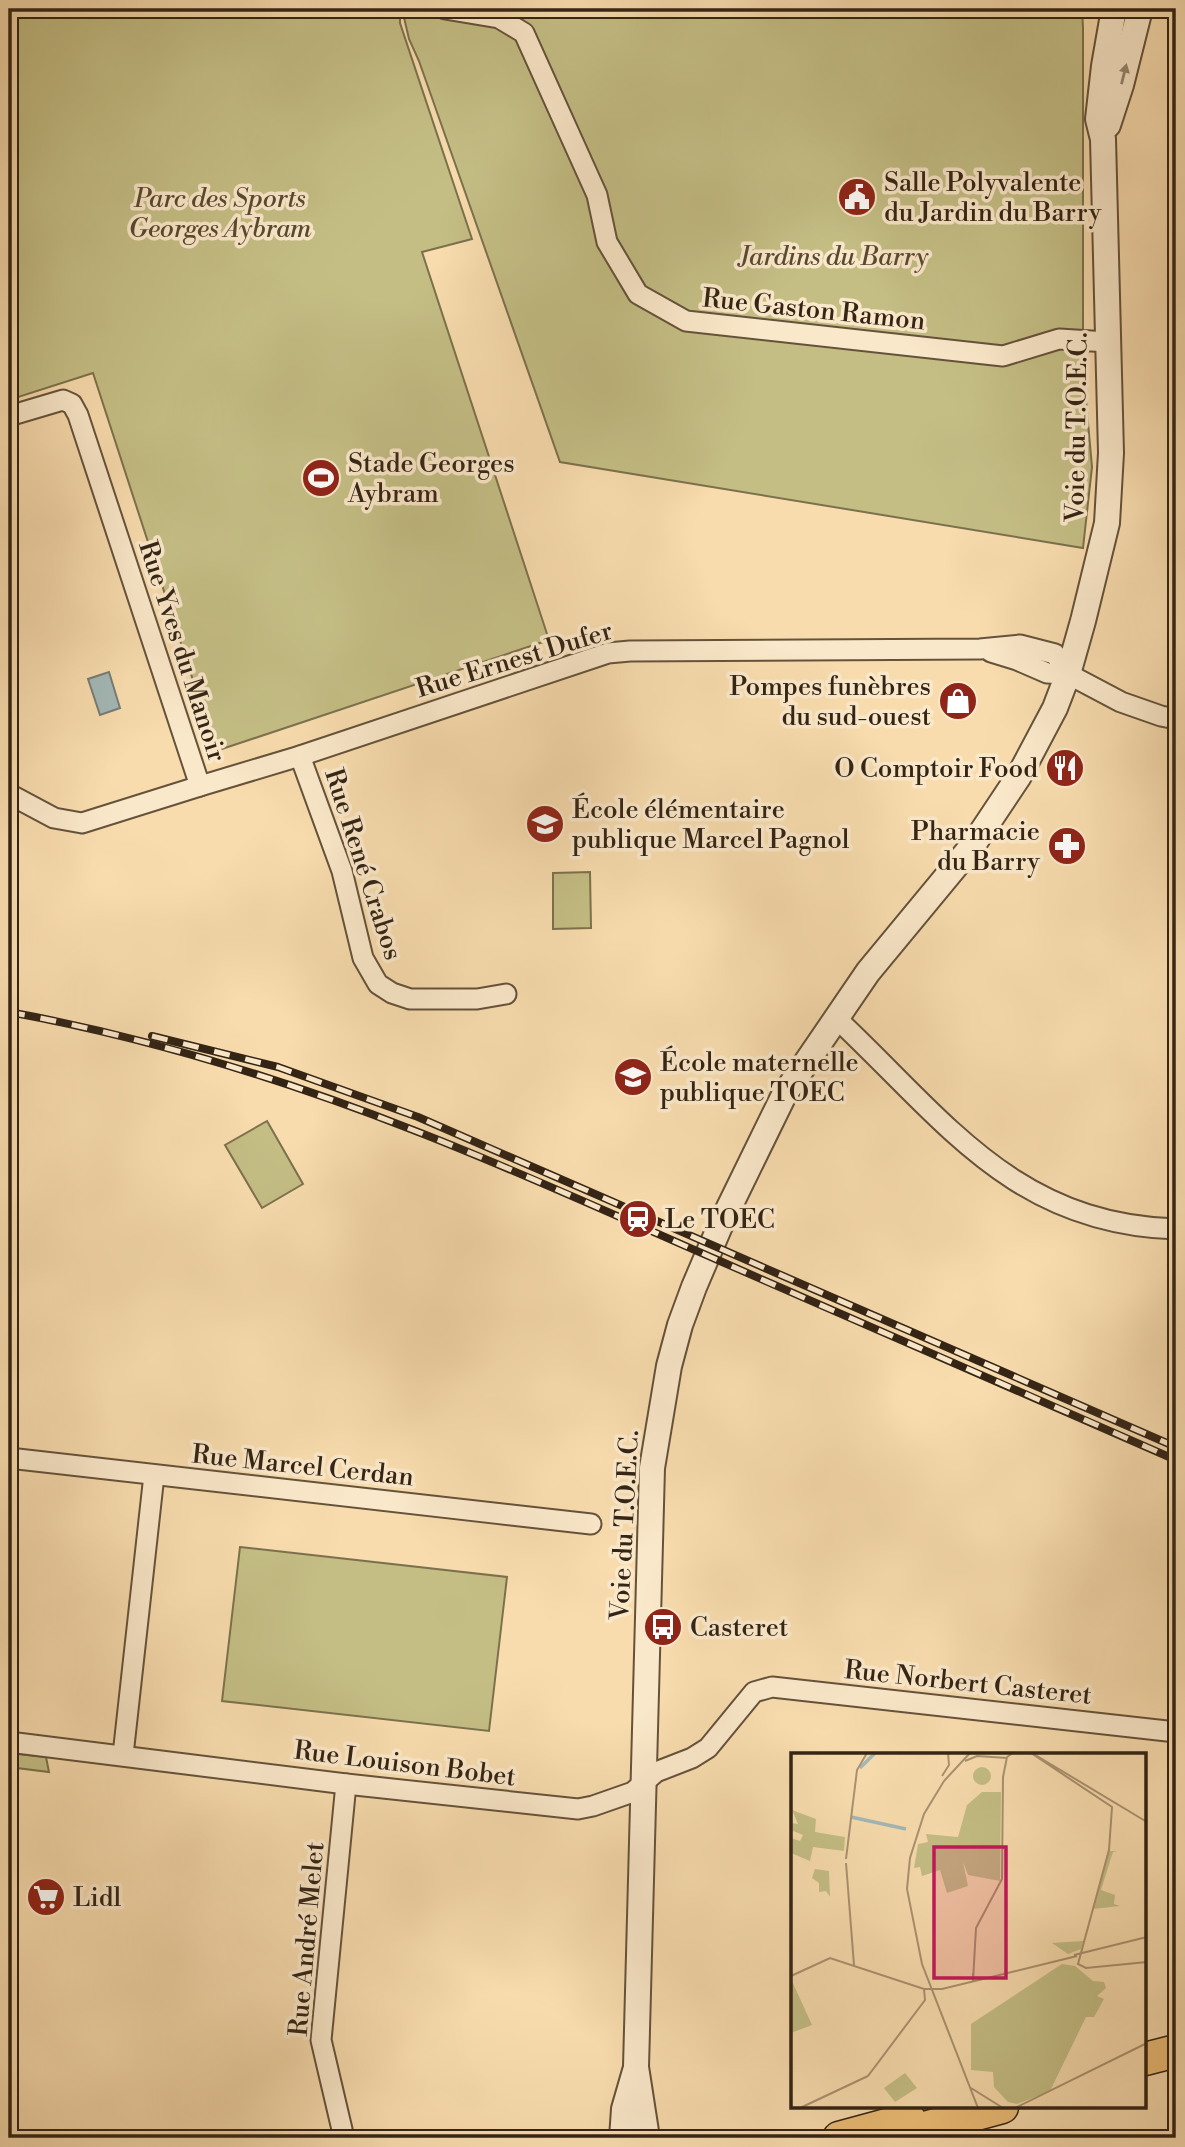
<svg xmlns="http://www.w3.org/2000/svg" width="1185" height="2147" font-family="'Libre Bodoni',serif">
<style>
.green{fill:#c4be85;stroke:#7c714d;stroke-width:2}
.water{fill:#a3b8b6;stroke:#777d76;stroke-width:2}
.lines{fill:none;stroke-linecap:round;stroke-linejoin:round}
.minor-casing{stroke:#65523b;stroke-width:23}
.tertiary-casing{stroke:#65523b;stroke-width:28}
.primary-casing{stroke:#342415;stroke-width:35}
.minor{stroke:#fae8ca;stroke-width:19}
.tertiary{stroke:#fae8ca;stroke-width:24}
.primary{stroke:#ecbe77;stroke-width:32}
.rail-casing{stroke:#342415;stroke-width:8}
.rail{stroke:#fae8ca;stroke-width:5;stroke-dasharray:16;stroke-linecap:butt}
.oneway{fill:#978670}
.labels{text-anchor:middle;stroke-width:7;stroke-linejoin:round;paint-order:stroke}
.poi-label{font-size:26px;fill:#342415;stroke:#fae8ca;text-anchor:start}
.park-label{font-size:26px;font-style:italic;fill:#584a31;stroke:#fae8ca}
.street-label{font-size:26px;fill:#342415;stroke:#fae8ca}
.inset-river{fill:none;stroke:#a3b8b6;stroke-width:3.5}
.inset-road{fill:none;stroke:#aa9271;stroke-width:2}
.view{fill:#c2185b;fill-opacity:0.15;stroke:#c2185b;stroke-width:3.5}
.inset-edge{fill:none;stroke:#342415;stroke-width:3.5}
</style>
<rect width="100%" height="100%" fill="#f8dcae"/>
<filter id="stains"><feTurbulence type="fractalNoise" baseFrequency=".00286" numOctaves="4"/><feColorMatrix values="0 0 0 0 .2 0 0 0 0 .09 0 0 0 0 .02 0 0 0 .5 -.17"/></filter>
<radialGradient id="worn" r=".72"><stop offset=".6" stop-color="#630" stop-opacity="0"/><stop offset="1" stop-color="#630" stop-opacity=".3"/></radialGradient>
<g class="green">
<path d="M9 9H400V23L472 239 422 252 549 640 216 751 93 373 9 400Z"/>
<path d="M402 9H1082L1083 28V367L1092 467 1083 548 560 462 419 61 409 39Z"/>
<path d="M590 872 591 928 553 929V873Z"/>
<path d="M267 1121 303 1184 262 1208 225 1145Z"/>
<path d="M240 1547 507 1577 489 1731 222 1701Z"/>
<path d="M9 1753 46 1757 49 1772 9 1767Z"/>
</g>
<path class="water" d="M109 672 120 708 100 715 88 679Z"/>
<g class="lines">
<defs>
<g id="minor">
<path d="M445 9 499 18 524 33 597 195 607 242 638 294 686 321 1003 356 1059 339 1108 342"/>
<path d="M9 416 63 400 72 404 78 415 200 786 82 823 54 818 9 794"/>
<path d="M991 652 1017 660 1047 673 1068 674 1121 702 1161 716 1176 719"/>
<path d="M300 756 342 871 363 958 378 984 392 993 410 999H477L506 994"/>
<path d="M200 786 300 756 608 653 630 651 980 649 1020 645 1055 654 1068 674"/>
<path d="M835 1017C944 1119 1013 1224 1176 1229"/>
<path d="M9 1458 591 1524"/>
<path d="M9 1742 346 1784 578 1809 593 1806 633 1792 656 1772 692 1758 708 1748 754 1692 772 1687 1176 1732"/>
<path d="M123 1755 154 1475"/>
<path d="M344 2138 321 2040 346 1784"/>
</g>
<g id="tertiary">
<path d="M1108 125 1121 85 1140 9"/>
<path d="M622 2138 624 2109 635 2071"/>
<path d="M647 2138 636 2067 652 1468 669 1366 680 1325 694 1287 720 1226 784 1095 868 972 973 845 1019 776 1055 708 1068 674 1083 621 1107 523 1111 453 1103 139 1098 119 1104 66 1114 9"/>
</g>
<g id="primary">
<path d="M1145 2059 1176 2051"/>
<path d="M839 2138 909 2119"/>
<path d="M888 2138 1002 2107"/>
</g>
</defs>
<use href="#minor" class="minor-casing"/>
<use href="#tertiary" class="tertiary-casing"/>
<use href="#primary" class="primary-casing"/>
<use href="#minor" class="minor"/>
<use href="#tertiary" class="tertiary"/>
<use href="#primary" class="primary"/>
<defs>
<g id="rail">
<path d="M9 1012C146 1037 283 1079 413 1130 517 1170 618 1217 720 1261 872 1328 1025 1393 1176 1460"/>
<path d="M152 1036 278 1067 418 1117 1176 1447"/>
</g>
</defs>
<use href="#rail" class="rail-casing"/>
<use href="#rail" class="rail"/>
</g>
<defs><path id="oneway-solid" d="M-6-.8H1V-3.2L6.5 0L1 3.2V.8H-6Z" transform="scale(1.75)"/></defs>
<use class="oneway" href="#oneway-solid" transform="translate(1124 74) rotate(-76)"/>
<defs>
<symbol id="civic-disc" viewBox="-11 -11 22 22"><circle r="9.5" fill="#8f2418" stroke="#fae8ca"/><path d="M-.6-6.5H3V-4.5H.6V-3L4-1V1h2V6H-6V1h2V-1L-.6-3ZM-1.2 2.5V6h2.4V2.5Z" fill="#fff"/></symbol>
<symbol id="stadium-disc" viewBox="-11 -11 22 22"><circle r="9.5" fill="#8f2418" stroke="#fae8ca"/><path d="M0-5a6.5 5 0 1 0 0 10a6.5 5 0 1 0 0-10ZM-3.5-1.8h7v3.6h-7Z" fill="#fff"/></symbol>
<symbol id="shop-disc" viewBox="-11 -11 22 22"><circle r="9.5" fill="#8f2418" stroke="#fae8ca"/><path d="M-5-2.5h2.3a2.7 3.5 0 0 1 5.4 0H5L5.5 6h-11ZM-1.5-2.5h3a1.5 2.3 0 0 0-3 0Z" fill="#fff"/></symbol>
<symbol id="restaurant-disc" viewBox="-11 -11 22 22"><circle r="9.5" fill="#8f2418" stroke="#fae8ca"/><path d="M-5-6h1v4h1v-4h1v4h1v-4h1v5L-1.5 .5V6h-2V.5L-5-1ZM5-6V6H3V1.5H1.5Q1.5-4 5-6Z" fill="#fff"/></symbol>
<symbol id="school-disc" viewBox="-11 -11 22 22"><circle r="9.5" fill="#8f2418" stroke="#fae8ca"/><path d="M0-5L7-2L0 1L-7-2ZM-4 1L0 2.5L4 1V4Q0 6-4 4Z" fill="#fff"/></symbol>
<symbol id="pharmacy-disc" viewBox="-11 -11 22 22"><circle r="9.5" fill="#8f2418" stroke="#fae8ca"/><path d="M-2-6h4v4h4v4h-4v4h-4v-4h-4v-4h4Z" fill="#fff"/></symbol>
<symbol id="station-disc" viewBox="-11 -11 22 22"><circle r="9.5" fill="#8f2418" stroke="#fae8ca"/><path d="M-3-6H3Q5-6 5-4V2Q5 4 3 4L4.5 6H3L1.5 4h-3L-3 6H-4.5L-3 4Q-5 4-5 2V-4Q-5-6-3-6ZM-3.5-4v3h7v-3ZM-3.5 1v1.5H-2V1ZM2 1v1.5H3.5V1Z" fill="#fff"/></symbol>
<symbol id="bus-disc" viewBox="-11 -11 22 22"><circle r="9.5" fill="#8f2418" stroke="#fae8ca"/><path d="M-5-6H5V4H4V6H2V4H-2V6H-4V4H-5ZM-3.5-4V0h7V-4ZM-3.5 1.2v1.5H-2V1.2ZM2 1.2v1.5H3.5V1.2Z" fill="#fff"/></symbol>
<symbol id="supermarket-disc" viewBox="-11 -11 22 22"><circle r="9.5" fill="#8f2418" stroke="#fae8ca"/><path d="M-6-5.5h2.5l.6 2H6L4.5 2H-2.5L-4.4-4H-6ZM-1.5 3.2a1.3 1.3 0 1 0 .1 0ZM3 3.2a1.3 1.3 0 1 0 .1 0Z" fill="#fff"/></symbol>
</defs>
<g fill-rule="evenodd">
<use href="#civic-disc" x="835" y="175" width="44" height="44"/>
<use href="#stadium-disc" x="299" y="456" width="44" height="44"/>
<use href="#shop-disc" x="936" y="679" width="44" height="44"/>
<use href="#restaurant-disc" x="1043" y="746" width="44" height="44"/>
<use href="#school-disc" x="523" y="802" width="44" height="44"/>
<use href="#pharmacy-disc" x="1045" y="824" width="44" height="44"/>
<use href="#school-disc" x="611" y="1055" width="44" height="44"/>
<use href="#station-disc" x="616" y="1197" width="44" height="44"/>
<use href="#bus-disc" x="641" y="1605" width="44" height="44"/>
<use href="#supermarket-disc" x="24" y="1875" width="44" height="44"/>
</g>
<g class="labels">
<g class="poi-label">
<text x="884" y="191">Salle Polyvalente<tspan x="884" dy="30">du Jardin du Barry</tspan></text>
<text x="348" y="472">Stade Georges<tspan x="348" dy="30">Aybram</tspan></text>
<text x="931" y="695" text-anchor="end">Pompes funèbres<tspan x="931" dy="30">du sud-ouest</tspan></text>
<text x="1038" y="777" text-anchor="end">O Comptoir Food</text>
<text x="572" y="818">École élémentaire<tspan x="572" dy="30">publique Marcel Pagnol</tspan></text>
<text x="1040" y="840" text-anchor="end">Pharmacie<tspan x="1040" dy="30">du Barry</tspan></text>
<text x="660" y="1071">École maternelle<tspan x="660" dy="30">publique TOEC</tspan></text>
<text x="665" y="1228">Le TOEC</text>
<text x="690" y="1636">Casteret</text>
<text x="73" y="1906">Lidl</text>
</g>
<g class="park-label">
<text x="220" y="207">Parc des Sports<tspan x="220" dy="30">Georges Aybram</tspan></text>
<text x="834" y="265">Jardins du Barry</text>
</g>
<g class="street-label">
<text transform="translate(814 309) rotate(6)" y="9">Rue Gaston Ramon</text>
<text transform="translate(1076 427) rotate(-89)" y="9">Voie du T.O.E.C.</text>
<text transform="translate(183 651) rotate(72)" y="9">Rue Yves du Manoir</text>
<text transform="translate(514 659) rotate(-17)" y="9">Rue Ernest Dufer</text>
<text transform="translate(364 864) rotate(72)" y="9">Rue René Crabos</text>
<text transform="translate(303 1465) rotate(6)" y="9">Rue Marcel Cerdan</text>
<text transform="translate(624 1525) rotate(-87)" y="9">Voie du T.O.E.C.</text>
<text transform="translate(968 1682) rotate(6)" y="9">Rue Norbert Casteret</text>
<text transform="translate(405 1763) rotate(7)" y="9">Rue Louison Bobet</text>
<text transform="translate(306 1939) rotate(-85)" y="9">Rue André Melet</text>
</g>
</g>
<g transform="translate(791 1753)">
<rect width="355" height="355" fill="#f8dcae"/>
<path d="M182 23a9 9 0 1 1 18 0a9 9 0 1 1-18 0ZM191 39H210L209 128 177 122 172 109 177 133 156 140 149 117 131 123 129 114 123 115 127 91 137 89 135 81 167 84 176 52ZM1 57 25 66 24 79 54 84 53 98 22 94 19 108 0 100V85L9 88 12 82 0 77V70L7 71ZM317 98H326L322 99 310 137 324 142 323 151 329 153 302 156ZM24 116 38 118 39 144 35 138 28 139V130L21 125ZM292 188 290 196 277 201 261 190ZM271 211 284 213 302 228 313 229 315 235 306 243 313 246 303 264H295L259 338 226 351 217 349 203 334 202 319 180 317V271ZM0 226 21 272 0 280ZM114 320 126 335 104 349 93 335Z" fill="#c4be85"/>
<path class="inset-river" d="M69 15 84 0M60 64 115 76"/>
<path class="inset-road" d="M179 0 153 28 133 61 119 105 116 136 131 211 187 355M240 0 321 54 318 97 287 211 295 215 356 209M241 0 356 69M174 8 186 3 216 5M151 23 158 12 157 0M55 106 66 17 76 0M55 110 63 212M283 202 356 184M182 220V228L185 175 211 126 212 24 216 4 222 0M0 223 39 205 133 236H151L286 203M79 320 77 323 134 247 133 236M180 335 212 355M9 355 77 323M224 355 356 290"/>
<path class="view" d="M143 94H215V225H143Z"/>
<rect width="355" height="355" class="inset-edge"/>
</g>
<rect width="1185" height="2147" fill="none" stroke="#f8dcae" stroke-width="35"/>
<rect x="10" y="10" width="1164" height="2126" fill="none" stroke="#342415" stroke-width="3.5"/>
<rect x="18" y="18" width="1150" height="2112" fill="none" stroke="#342415" stroke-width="2"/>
<rect width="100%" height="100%" filter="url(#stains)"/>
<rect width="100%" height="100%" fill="url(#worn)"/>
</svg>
